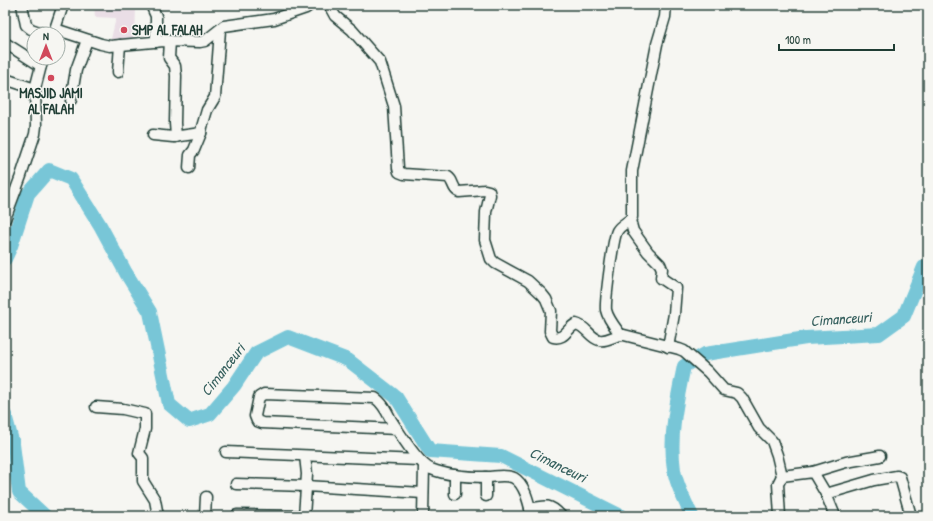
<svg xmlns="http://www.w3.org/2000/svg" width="933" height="521" font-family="'Patrick Hand',sans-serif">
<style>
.built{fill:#eadee6}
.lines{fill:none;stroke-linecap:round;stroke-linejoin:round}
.river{stroke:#78c6d7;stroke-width:14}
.minor-casing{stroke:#1f3d34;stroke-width:13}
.minor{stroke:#f6f6f2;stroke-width:10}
.poi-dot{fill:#d1495b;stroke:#f6f6f2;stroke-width:1.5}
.labels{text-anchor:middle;stroke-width:3;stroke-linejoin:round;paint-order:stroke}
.poi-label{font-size:14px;font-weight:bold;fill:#1f3d34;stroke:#f6f6f2;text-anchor:start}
.water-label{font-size:15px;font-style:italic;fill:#355f5d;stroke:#f6f6f2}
</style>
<rect width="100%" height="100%" fill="#f6f6f2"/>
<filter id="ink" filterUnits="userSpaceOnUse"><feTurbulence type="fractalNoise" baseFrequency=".025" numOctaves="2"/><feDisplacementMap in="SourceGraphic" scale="8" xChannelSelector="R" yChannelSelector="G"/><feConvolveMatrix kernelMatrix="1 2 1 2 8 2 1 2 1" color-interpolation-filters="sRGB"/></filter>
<g filter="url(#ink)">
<path class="built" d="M94 5H136L135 42 110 43 116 18 95 17Z"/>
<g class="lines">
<g class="river">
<path d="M5 259 11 246 28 194 49 170 71 179 100 225 126 273 150 312 169 404 189 421 210 414 234 386 256 353 288 337 348 360 396 397 430 451 501 456 621 516"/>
<path d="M5 415 13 444 19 492 45 516"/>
<path d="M692 516C686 504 676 483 674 470 669 435 677 400 684 366L705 354 806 338 879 334 904 316 924 267 928 265"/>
</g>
<defs>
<g id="minor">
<path d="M22 5 26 25 31 29 45 34"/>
<path d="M151 5 156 16V42"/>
<path d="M329 5 335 16 352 30 380 62 394 106 398 168 399 172 404 174 448 177C454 181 452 189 459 192L485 190 489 191 490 195 486 212 485 240 491 259 495 263 528 281 542 294 546 299 551 311 550 331 553 337C565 340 567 328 576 324 586 326 590 338 599 340 608 342 615 334 624 335L679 349 684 351 708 372 724 390 737 393 742 398 759 428 772 441 777 455 782 476 778 484 780 516"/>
<path d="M55 29 63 5"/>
<path d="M52 34 55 29 101 44 110 46 164 41 200 42 205 41 224 26 274 19 306 8 310 5"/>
<path d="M170 41 169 58 175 66 176 76 175 123 176 137"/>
<path d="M5 43 41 66"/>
<path d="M118 72 120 45"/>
<path d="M5 79 35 89"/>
<path d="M71 100 76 70 87 40"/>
<path d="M153 135 173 137 201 133"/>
<path d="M189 168 190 155 194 150 201 133 202 127 207 110 215 97 220 30"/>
<path d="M5 219 21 176 35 134 36 126 35 89 43 58"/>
<path d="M630 220 633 231 648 252 660 264 662 269 661 278 676 288 674 314 668 347"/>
<path d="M620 334C615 327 608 319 606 310 605 301 613 238 617 231 621 224 628 223 632 217V171L657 44 665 17 666 5"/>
<path d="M96 407 123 409 145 414V429L139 453 143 458V481L155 500 158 516"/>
<path d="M397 429 262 423 257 421 255 416 259 397 264 394 375 398C383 403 387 412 391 420 399 432 418 464 431 469 448 476 469 477 486 477 495 477 506 474 514 478 525 484 529 504 532 516"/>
<path d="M226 452 419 460"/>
<path d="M305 456 307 474 304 516H306"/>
<path d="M813 472 846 462 880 456"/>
<path d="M455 475V494"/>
<path d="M782 476 813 472 826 494 835 516"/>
<path d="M486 477V496"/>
<path d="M236 484 306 486 423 493"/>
<path d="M826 494 874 480 897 476 900 477 911 516"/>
<path d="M530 509C546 505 550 504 561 516"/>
<path d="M237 515 304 516"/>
<path d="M205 516 206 497"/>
<path d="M423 516 424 466"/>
</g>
</defs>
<use href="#minor" class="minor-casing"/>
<use href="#minor" class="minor"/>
</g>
</g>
<g class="poi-dot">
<circle cx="124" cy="30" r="4"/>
<circle cx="51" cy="78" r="4"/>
</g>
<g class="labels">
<g class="poi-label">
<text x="132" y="35">SMP AL FALAH</text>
<text x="51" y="98" text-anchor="middle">MASJID JAMI<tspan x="51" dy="16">AL FALAH</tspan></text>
</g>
<g class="water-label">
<text transform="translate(841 319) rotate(-4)" y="5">Cimanceuri</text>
<text transform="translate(223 370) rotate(-52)" y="5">Cimanceuri</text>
<text transform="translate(558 465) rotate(26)" y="5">Cimanceuri</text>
</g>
</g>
<rect width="933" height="521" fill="none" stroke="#f6f6f2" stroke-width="20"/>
<rect x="10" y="10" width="913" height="501" fill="none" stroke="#1f3d34" stroke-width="1.5" filter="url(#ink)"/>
<g transform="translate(46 46)"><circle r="19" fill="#f6f6f2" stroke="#a0aca6"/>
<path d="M0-3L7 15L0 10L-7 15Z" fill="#d1495b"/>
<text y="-6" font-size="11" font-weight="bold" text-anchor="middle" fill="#1f3d34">N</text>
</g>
<path d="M779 44v6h115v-6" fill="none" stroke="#1f3d34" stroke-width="2"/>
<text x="785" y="44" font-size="12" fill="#1f3d34" stroke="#f6f6f2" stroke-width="3" paint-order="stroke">100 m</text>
</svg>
